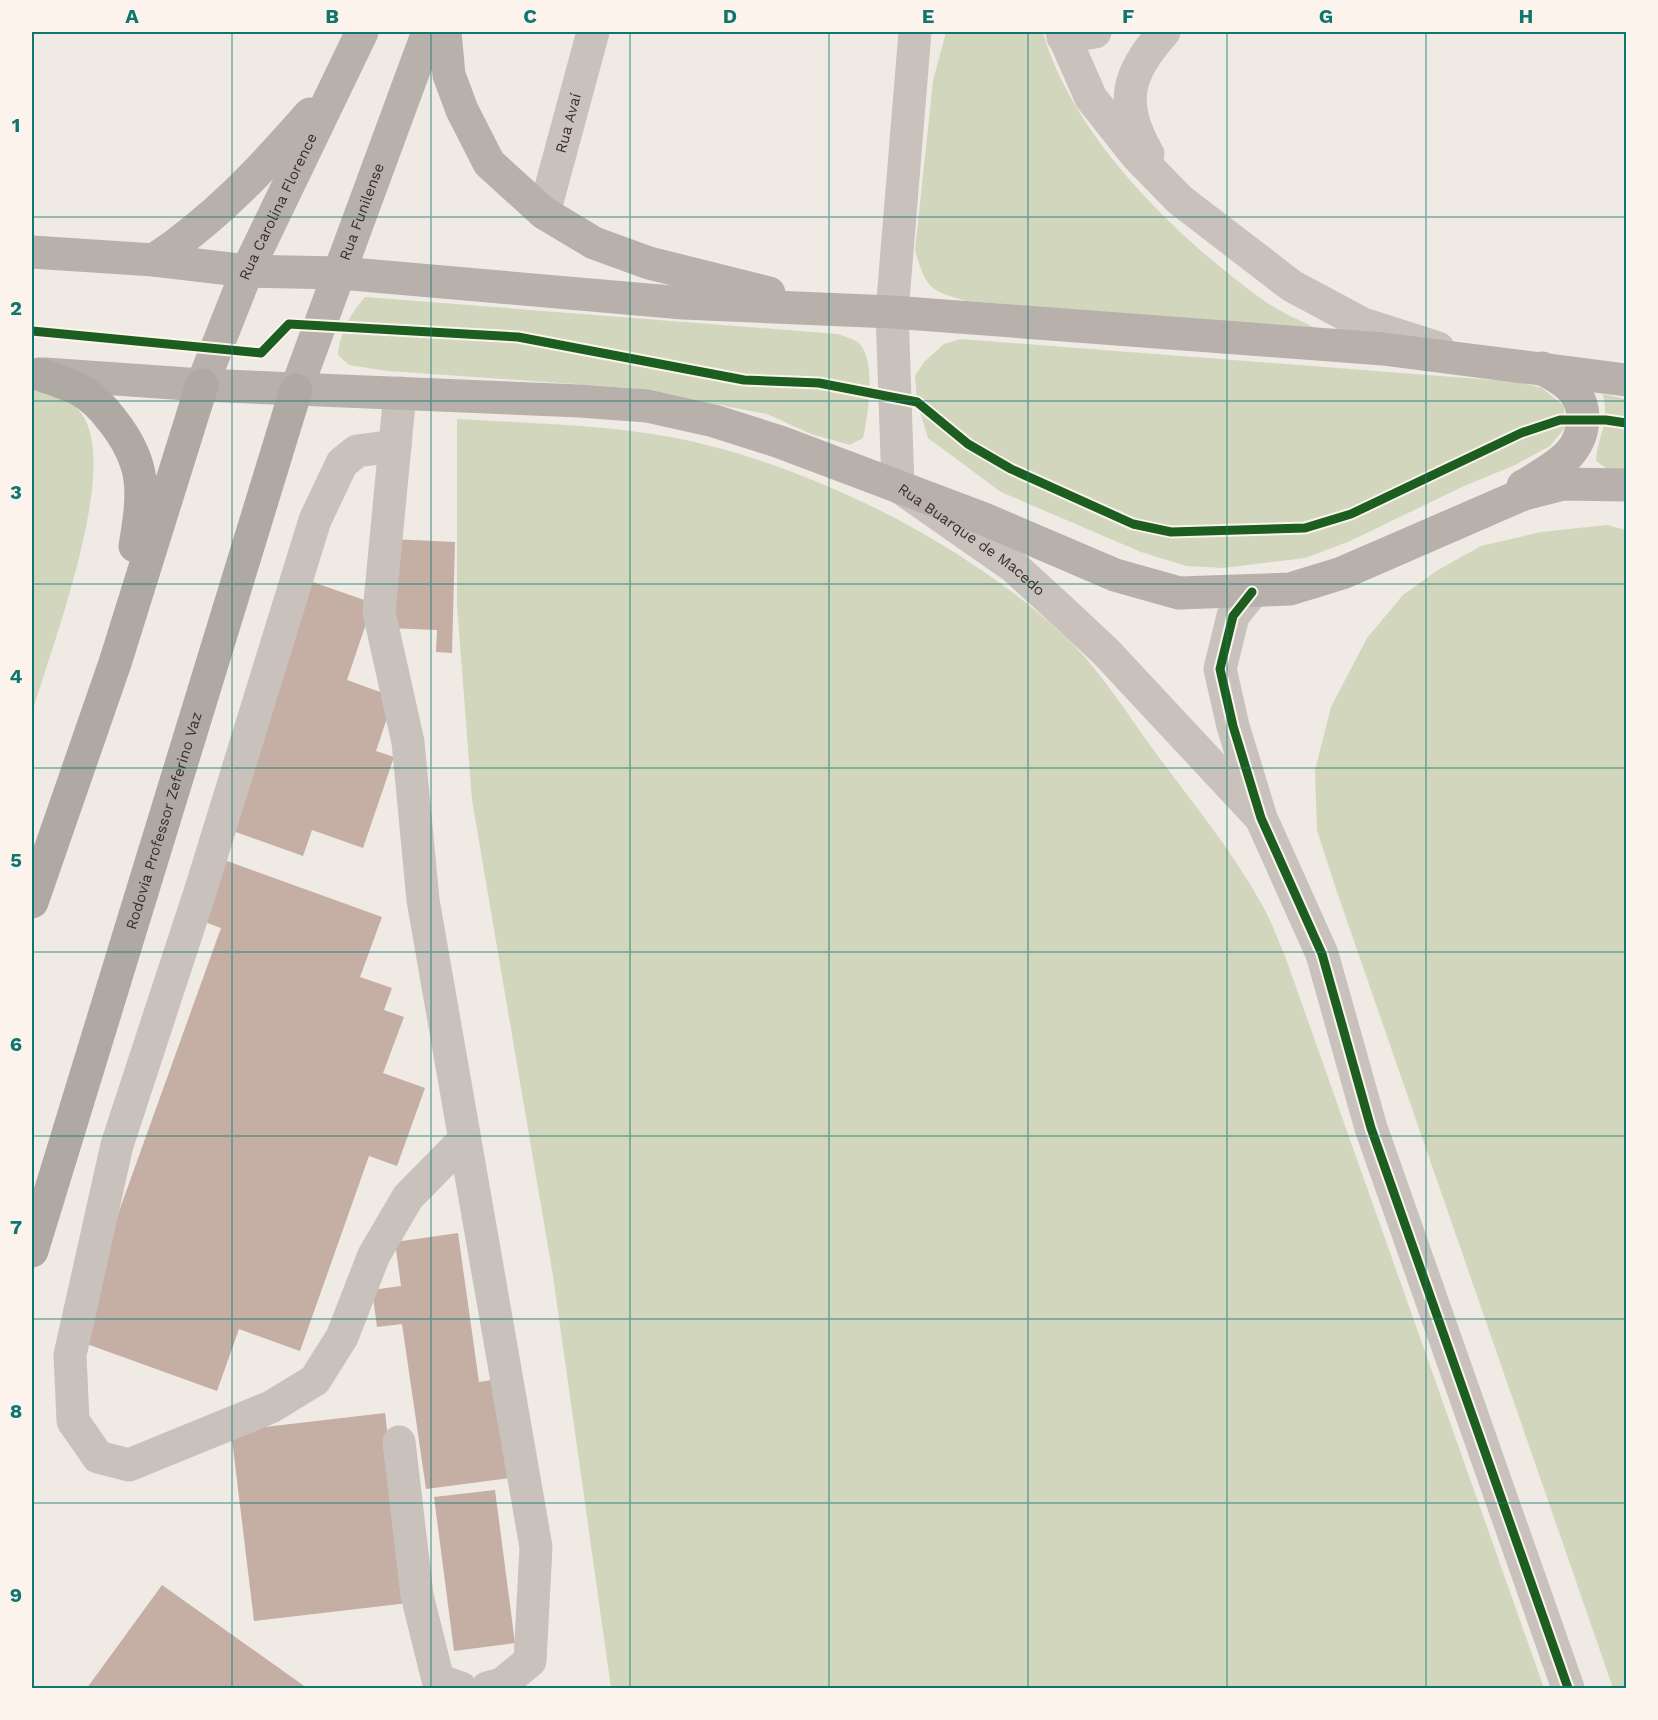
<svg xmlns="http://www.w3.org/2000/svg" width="1658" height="1720" font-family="'Work Sans',sans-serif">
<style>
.green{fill:#d1d6bd}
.building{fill:#c5aea4}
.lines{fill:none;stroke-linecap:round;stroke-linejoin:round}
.minor{stroke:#c9c2bc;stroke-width:33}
.major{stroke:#b8b0ab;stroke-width:33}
.highway{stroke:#afa9a3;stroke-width:33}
.cycleway-casing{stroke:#fcf4ec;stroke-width:13}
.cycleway{stroke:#1b5e20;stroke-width:9}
.grid{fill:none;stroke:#0f766e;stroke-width:1.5;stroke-opacity:0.55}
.labels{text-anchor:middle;stroke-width:5;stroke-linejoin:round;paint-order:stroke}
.street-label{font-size:15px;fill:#3b2f29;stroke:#fcf4ec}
.neatline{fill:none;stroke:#0f766e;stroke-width:2}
.grid-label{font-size:20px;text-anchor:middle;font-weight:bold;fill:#0f766e}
</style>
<rect width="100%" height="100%" fill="#f0eae4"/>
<g class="green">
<path d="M946 32H1043C1072 136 1177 238 1263 300 1281 313 1304 322 1323 332L967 301C929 291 926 288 915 250L933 81Z"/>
<path d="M365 297 838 334C843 336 851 338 856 341 878 355 868 416 863 438L850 445 811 434 767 414 632 388 388 371 349 365 338 355C339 334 351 313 365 297Z"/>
<path d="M961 339 1518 382 1542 388 1564 406 1565 428 1550 446 1513 466 1464 486 1348 542 1305 558 1223 568 1186 566 1141 552 1001 492 928 438 917 402 915 376 924 362 944 344Z"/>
<path d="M32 373C53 388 81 402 89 429 110 494 52 646 32 713Z"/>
<path d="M1603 394 1626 399V471L1609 470 1596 461C1598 432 1610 428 1603 394Z"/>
<path d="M457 419C522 423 588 424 652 434 791 455 957 537 1060 632 1098 666 1125 711 1155 752 1191 801 1231 849 1261 903 1271 920 1277 938 1285 956L1544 1688H611L553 1276 472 800 457 605Z"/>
<path d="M1607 525 1626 530V1688H1613L1337 892 1317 830 1315 770 1331 707 1367 638 1403 595 1438 570 1481 546 1541 532Z"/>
</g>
<g class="building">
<path d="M391 539 455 542 452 653 436 652 437 630 388 628Z"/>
<path d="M301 578 373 603 347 680 394 697 376 751 394 757 363 848 312 830 303 856 216 825Z"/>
<path d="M208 854 382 917 360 977 392 988 384 1010 404 1017 383 1073 425 1088 397 1166 369 1156 300 1351 239 1329 217 1391 73 1339 221 928 186 915Z"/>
<path d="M458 1233 479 1382 504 1378 518 1477 426 1489 402 1324 377 1327 372 1290 401 1286 395 1242Z"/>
<path d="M385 1413 408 1603 254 1621 231 1431Z"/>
<path d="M495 1490 515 1643 454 1651 434 1497Z"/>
<path d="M162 1585 307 1688H87Z"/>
</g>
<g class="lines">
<g class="minor">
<path id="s1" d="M915 32 892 312 898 486 1014 567 1060 609 1106 652 1259 816"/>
<path d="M1062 32 1091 98 1137 156 1180 200 1292 286 1363 324 1438 348"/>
<path d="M1063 37 1095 32"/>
<path d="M1148 154C1119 104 1126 74 1164 32"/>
<path id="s2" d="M544 213 593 32"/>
<path d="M400 393 379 612 408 742 423 900 536 1547 530 1661 502 1684 487 1688"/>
<path d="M395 446 357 451 342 463 315 520 201 889 117 1145 70 1355 73 1421 98 1457 129 1465 271 1407 315 1380 342 1337 374 1255 408 1197 464 1140"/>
<path d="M1252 592 1233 616 1220 669 1233 726 1261 818 1322 954 1371 1128 1568 1688"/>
<path d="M399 1442 417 1595 438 1680 461 1688"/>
</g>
<g class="major">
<path d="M445 32 449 75 462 110 489 163 544 213 594 243 649 263 769 293"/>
<path d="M32 252 154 260 247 271 340 273 683 303 892 312 1383 349 1626 380"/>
<path d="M154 260C217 217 260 171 310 114"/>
<path d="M45 374 202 385 580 401 647 406 714 421 780 442 984 519 1115 575 1179 593 1290 589 1342 573 1524 494 1563 484 1626 485"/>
<path id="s3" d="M202 385 247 271 362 32"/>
<path id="s4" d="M296 390 428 32"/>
<path d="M1523 486C1538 477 1557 467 1569 454 1586 435 1589 404 1569 386 1562 379 1551 374 1542 368"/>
</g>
<g class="highway">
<path d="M39 374C52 379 65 383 78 389 91 396 103 408 112 420 147 464 144 493 135 546"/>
<path d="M32 902 115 663 202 385"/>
<path id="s5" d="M32 1251 296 390"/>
</g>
<defs>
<g id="cycleway">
<path d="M32 331 261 353 289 324 518 337 744 380 819 383 917 402 968 444 1011 469 1133 524 1171 532 1305 528 1351 514 1521 433 1560 420H1606L1626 423"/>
<path d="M1252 592 1233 616 1220 669 1233 726 1261 818 1322 954 1371 1128 1568 1688"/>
</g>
</defs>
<use href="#cycleway" class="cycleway-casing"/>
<use href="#cycleway" class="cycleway"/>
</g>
<path class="grid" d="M232 32V1688M431 32V1688M630 32V1688M829 32V1688M1028 32V1688M1227 32V1688M1426 32V1688M32 217H1626M32 401H1626M32 584H1626M32 768H1626M32 952H1626M32 1136H1626M32 1319H1626M32 1503H1626"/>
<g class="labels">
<g class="street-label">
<text dy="5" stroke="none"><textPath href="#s2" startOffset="93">Rua Avaí</textPath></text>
<text dy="5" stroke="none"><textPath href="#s3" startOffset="194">Rua Carolina Florence</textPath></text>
<text dy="5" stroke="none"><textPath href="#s4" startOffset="190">Rua Funilense</textPath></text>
<text dy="5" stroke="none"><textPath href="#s1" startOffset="546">Rua Buarque de Macedo</textPath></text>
<text dy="5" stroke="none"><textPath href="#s5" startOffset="450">Rodovia Professor Zeferino Vaz</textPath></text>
</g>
</g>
<rect width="1658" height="1720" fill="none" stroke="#fcf4ec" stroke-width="66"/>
<rect x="33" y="33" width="1592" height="1654" class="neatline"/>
<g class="grid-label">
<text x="132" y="23">A</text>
<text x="332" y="23">B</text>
<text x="530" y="23">C</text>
<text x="730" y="23">D</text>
<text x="928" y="23">E</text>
<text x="1128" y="23">F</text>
<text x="1326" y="23">G</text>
<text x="1526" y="23">H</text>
<text x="16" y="132">1</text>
<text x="16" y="315">2</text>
<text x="16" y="499">3</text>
<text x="16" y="683">4</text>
<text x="16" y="867">5</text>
<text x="16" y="1051">6</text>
<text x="16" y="1234">7</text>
<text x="16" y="1418">8</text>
<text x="16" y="1602">9</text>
</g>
</svg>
